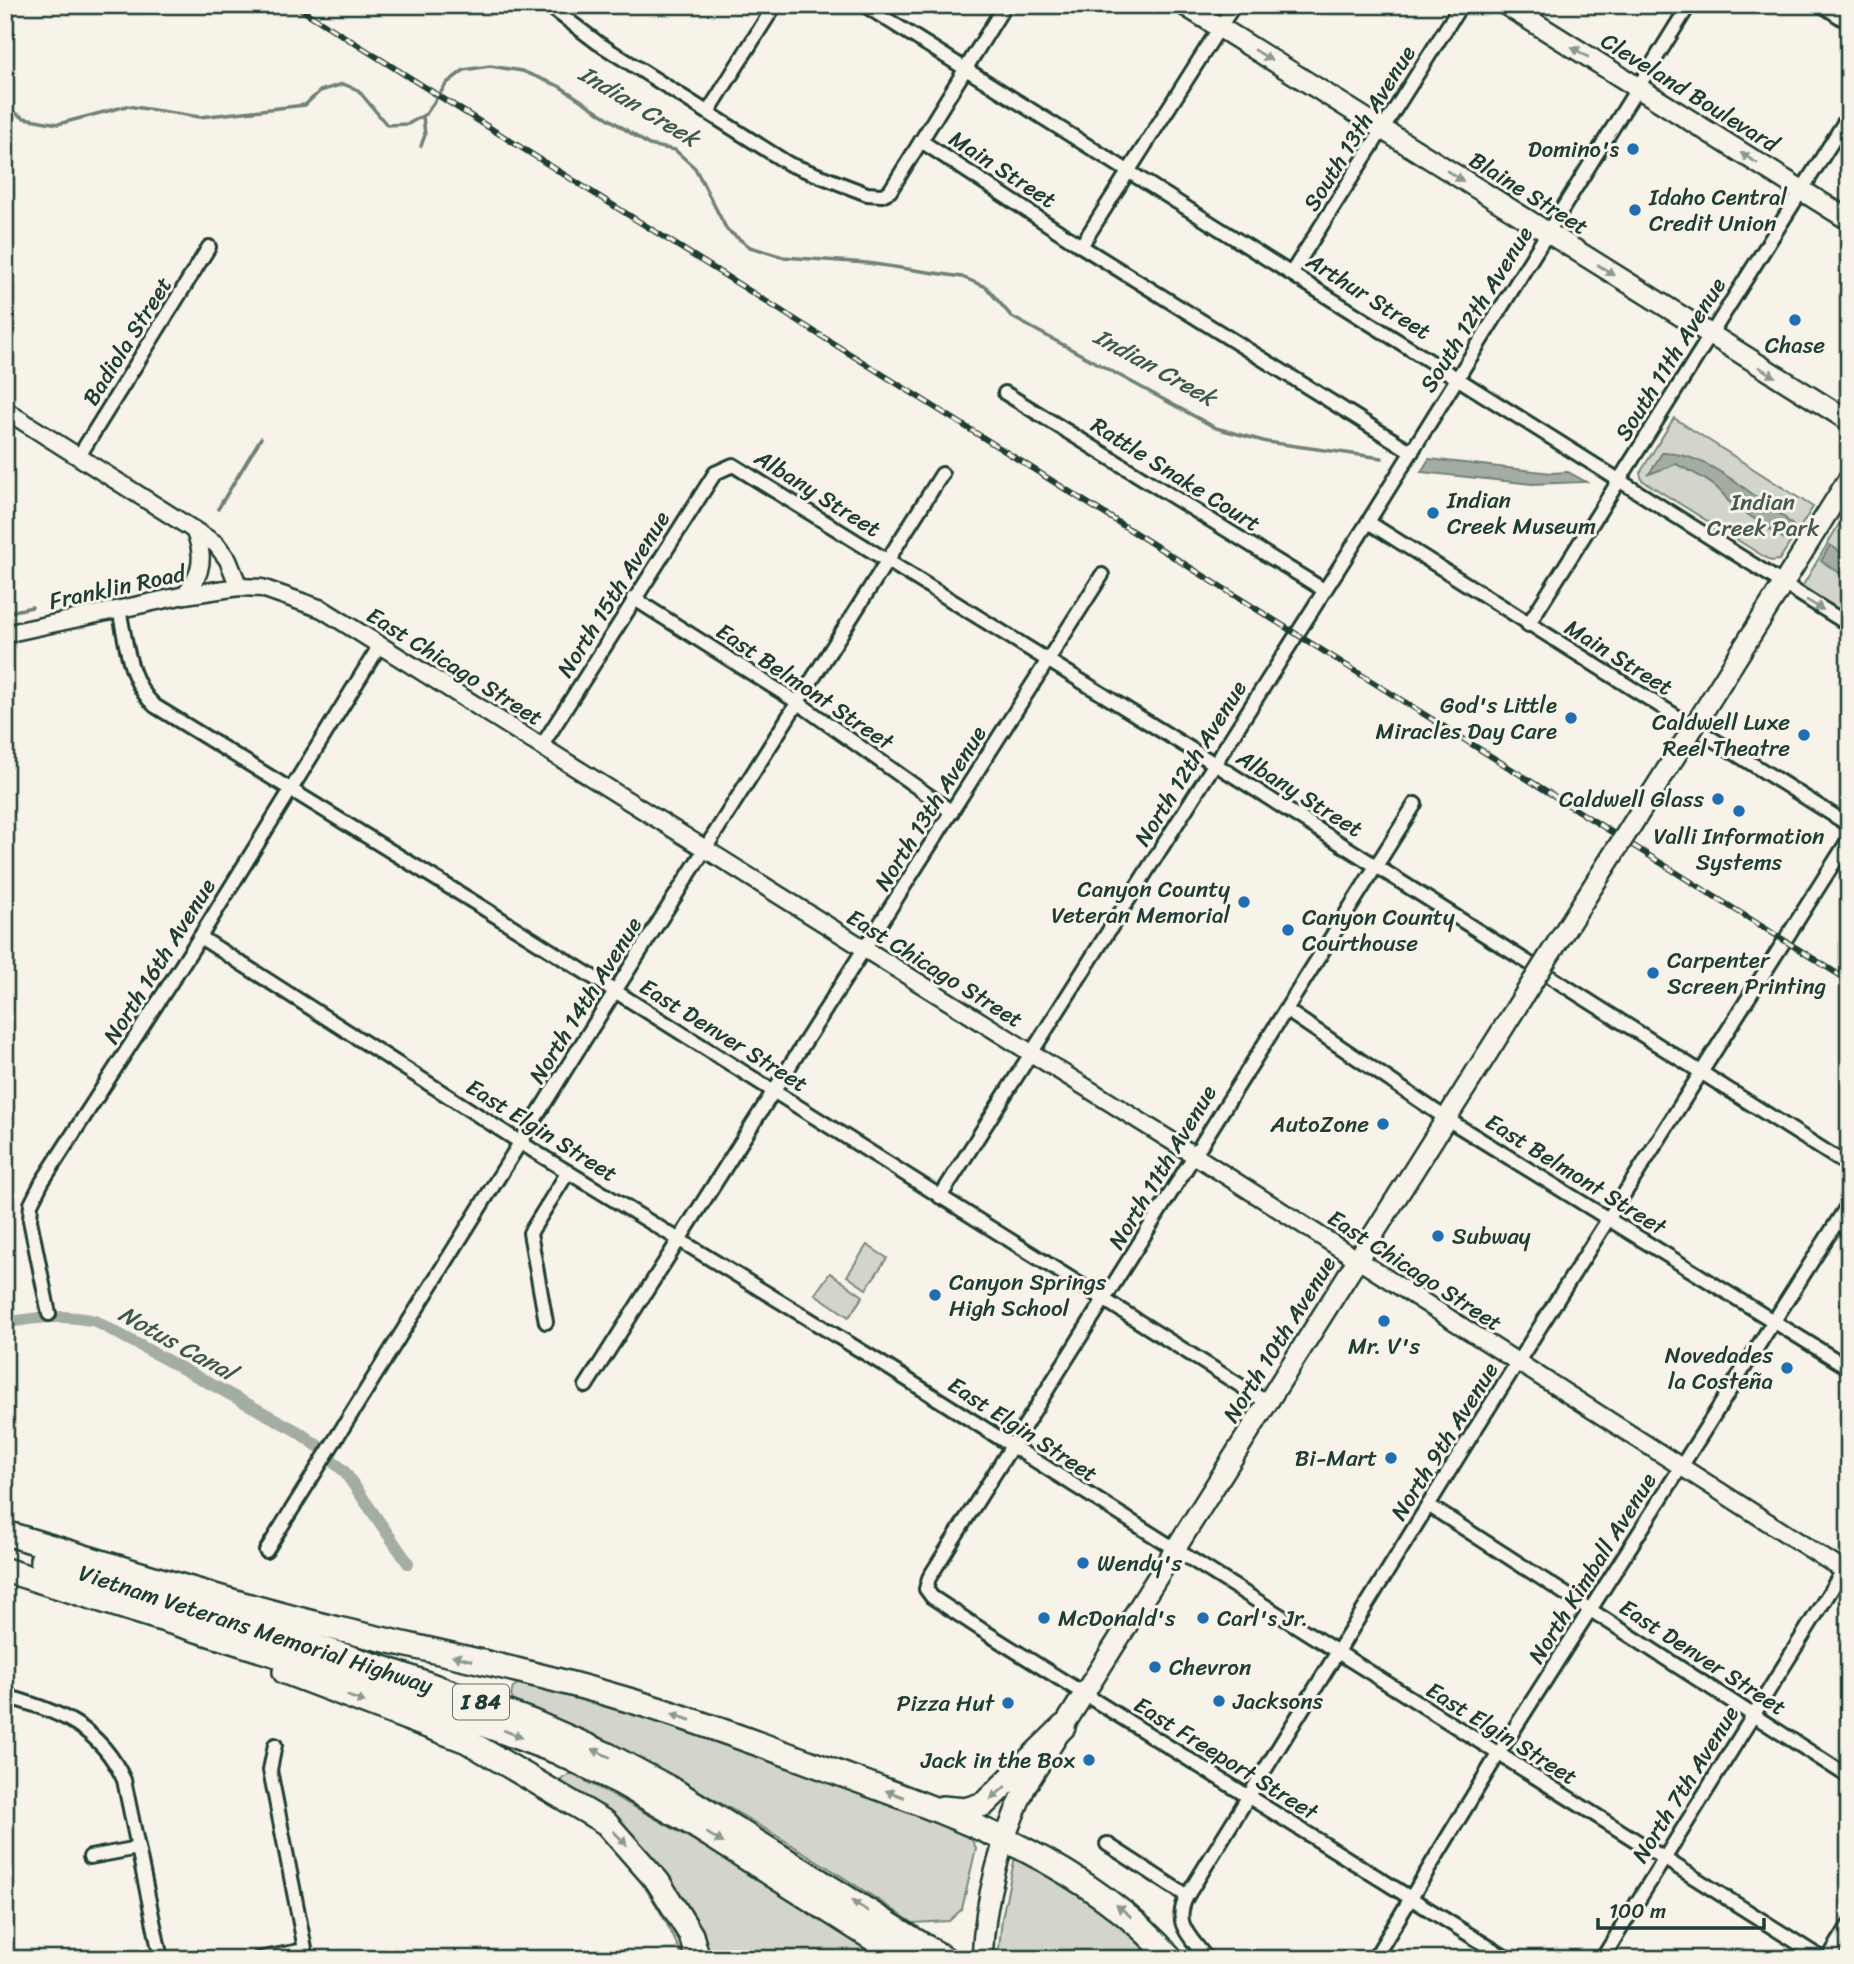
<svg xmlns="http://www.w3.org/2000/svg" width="1854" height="1964" font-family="Sriracha,sans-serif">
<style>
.green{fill:#d3d5ca;stroke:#79897f;stroke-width:2}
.water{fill:#a4ada3;stroke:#6f8077;stroke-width:2}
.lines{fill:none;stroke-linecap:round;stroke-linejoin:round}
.stream{stroke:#6f8077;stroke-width:3.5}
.canal{stroke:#a4ada3;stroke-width:12}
.minor-casing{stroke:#1f3d34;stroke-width:18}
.tertiary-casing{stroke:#1f3d34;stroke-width:21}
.primary-casing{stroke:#1f3d34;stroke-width:24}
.motorway-casing{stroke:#1f3d34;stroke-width:28}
.minor{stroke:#f7f3e8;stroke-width:12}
.tertiary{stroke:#f7f3e8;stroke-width:16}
.primary{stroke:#f7f3e8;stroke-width:19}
.motorway{stroke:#f7f3e8;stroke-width:23}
.rail-casing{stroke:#1f3d34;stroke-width:6}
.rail{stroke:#f7f3e8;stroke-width:3.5;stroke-dasharray:10;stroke-linecap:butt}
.primary-bridge-casing{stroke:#1f3d34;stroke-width:24;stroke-linecap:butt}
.primary-bridge{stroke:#f7f3e8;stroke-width:19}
.oneway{fill:#8b988e}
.poi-dot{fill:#1f6fb2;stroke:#f7f3e8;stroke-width:2.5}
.labels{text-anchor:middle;stroke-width:6;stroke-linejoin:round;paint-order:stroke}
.shield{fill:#f7f3e8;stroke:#60746a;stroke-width:2}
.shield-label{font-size:21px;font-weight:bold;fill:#1f3d34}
.street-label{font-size:23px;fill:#1f3d34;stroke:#f7f3e8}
.poi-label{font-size:23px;fill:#1f3d34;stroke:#f7f3e8;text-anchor:start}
.park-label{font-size:23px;fill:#435b52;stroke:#f7f3e8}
.water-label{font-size:24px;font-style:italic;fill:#405950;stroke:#f7f3e8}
</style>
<rect width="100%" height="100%" fill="#f7f3e8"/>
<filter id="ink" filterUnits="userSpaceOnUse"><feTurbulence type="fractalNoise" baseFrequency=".0143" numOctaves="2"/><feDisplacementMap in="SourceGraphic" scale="14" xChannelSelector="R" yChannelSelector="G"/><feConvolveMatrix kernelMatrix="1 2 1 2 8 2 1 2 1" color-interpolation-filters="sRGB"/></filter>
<g filter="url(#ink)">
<g class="green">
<path d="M1674 418 1813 507 1779 560 1771 561 1642 480 1640 473Z"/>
<path d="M1839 524 1849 529V618L1802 587Z"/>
<path d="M867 1245 887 1258 866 1289 847 1276Z"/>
<path d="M830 1273 863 1296 849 1317 815 1294Z"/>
<path d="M523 1680 613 1703 944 1821 969 1835 976 1848 962 1909 949 1921 913 1923C784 1837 660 1761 515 1703L511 1696 513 1687Z"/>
<path d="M571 1774C674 1825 771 1886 868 1948L871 1959H683C656 1890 609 1839 558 1786L563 1778Z"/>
<path d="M1022 1855 1112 1915 1157 1959H998L1002 1918 1015 1857Z"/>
</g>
<g class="water">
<path d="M1662 453C1706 452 1748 493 1783 516L1794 527 1786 540 1728 501C1719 484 1692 472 1676 464L1649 474Z"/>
<path d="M1429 459 1552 473 1568 472 1586 482 1532 484 1421 472Z"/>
<path d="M1830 545C1847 555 1849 560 1849 579L1821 561Z"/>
</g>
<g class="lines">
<g class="stream">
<path d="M5 107 24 118 58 124 127 106 200 117 305 105 320 91 343 84 358 90 387 125 408 124 426 114 447 83 464 70 490 66 522 71 559 86 649 145 675 150 695 168 727 230 750 247 783 257 867 263 962 277 986 287 1012 317 1216 428 1267 442 1382 458"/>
<path d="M421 146 425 135 423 116"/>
<path d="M218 509 261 438"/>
<path d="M5 613 32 607"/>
</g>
<g class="canal">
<path d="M5 1323C37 1317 64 1314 95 1321L297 1431 318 1446"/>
<path d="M328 1457 344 1471 408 1563"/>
</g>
<defs>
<g id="minor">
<path d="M548 5 598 43 789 164 867 194 882 195 890 191 1005 5"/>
<path d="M864 5 1849 625"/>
<path d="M1822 5 1849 23"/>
<path d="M708 112 775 5"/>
<path d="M921 141 1081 246 1412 452"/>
<path d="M1081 246 1234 5"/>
<path d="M1292 272 1461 5"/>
<path d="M1005 393 1324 590"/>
<path d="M79 456 209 247"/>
<path d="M1368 522 1849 825"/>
<path d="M633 598 797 702 952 812"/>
<path d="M119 610C127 644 128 681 155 706L480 906 1268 1403"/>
<path d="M1528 625 1849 115"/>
<path d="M541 747 715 473 733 465 1215 764 1849 1166"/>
<path d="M1415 804 929 1578 926 1589 932 1597 982 1630 1508 1959"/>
<path d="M200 937 537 1153 881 1363 1823 1959"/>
<path d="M1286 1010 1447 1119 1849 1368"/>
<path d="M940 1197 1368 522 1689 5"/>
<path d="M49 1314 30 1220 31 1204 42 1182 200 937 380 645"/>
<path d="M546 1322 530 1233 568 1172"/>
<path d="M586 1386 1102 575"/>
<path d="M1428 1505 1849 1777"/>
<path d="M266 1551 569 1064 942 474"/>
<path d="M5 1696C59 1711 100 1727 124 1780L161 1959"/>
<path d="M275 1745 270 1770 307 1959"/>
<path d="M1107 1844 1187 1896"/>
<path d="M90 1857 138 1848"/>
<path d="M258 1959 305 1950"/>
<path d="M1207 1959C1190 1936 1172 1924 1187 1896L1474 1431 1849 839"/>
<path d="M1374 1959 1497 1756 1849 1203"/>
<path d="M1602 1959 1849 1561"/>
<path d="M1828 1959 1849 1925"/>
</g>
<g id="tertiary">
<path d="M5 410 216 544 228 560 239 587"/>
<path d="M185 595C203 574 205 554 194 530"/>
<path d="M5 634 185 595 239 587 262 588 322 609 1194 1155 1849 1574"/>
</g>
<g id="primary">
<path d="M1184 5 1849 421"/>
<path d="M1506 5 1849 220"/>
<path d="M1700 717 1849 478"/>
<path d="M982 1959C985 1897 1000 1843 1026 1786L1533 981"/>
</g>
<g id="motorway">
<path d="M5 1533C116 1566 226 1602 338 1629 436 1652 536 1672 632 1701 705 1723 775 1750 846 1776 964 1819 1086 1863 1172 1959"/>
<path d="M42 1560 389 1670 533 1722 606 1754 673 1790 945 1959"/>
<path d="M5 1570 395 1692 555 1751 621 1783 691 1823 905 1959"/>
<path d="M285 1672 467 1741 606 1823 658 1882 691 1935 698 1959"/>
<path d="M942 1808 965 1810 984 1804 1063 1727"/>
</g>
</defs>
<use href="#minor" class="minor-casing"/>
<use href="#tertiary" class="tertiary-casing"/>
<use href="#primary" class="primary-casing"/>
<use href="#motorway" class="motorway-casing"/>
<use href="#minor" class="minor"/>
<use href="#tertiary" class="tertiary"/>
<use href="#primary" class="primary"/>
<use href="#motorway" class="motorway"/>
<defs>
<path id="rail" d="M294 5 1849 981"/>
</defs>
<use href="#rail" class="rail-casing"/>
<use href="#rail" class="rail"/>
<defs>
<path id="primary-bridge" d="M1533 981 1700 717"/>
</defs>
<use href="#primary-bridge" class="primary-bridge-casing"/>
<use href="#primary-bridge" class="primary-bridge"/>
</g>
<defs><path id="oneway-solid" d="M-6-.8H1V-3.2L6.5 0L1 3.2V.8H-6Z" transform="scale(1.75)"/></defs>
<g class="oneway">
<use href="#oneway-solid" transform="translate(1580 52) rotate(-148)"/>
<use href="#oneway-solid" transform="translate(1263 55) rotate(32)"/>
<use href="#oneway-solid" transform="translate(1749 158) rotate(-148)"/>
<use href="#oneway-solid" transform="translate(1455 176) rotate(32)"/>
<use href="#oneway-solid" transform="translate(1606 270) rotate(33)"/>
<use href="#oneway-solid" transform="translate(1767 372) rotate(31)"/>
<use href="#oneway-solid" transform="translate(1815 605) rotate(31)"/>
<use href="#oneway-solid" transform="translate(462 1658) rotate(-166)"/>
<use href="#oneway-solid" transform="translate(356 1699) rotate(21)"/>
<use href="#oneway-solid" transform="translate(681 1717) rotate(-161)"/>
<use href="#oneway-solid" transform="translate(513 1734) rotate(22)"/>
<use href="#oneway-solid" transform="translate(601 1753) rotate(-155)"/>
<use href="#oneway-solid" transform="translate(998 1793) rotate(138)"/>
<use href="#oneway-solid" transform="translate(895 1794) rotate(-160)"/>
<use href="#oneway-solid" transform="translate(620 1838) rotate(46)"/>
<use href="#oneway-solid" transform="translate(715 1838) rotate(32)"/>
<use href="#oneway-solid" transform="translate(860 1906) rotate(-148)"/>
<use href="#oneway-solid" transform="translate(1124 1911) rotate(-141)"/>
</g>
</g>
<g class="poi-dot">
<circle cx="1633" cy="149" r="7"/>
<circle cx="1635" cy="210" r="7"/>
<circle cx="1795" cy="320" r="7"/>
<circle cx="1433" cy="513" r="7"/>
<circle cx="1571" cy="718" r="7"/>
<circle cx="1804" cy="735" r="7"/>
<circle cx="1718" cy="799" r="7"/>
<circle cx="1739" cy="811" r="7"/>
<circle cx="1244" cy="902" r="7"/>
<circle cx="1288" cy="930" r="7"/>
<circle cx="1653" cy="973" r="7"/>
<circle cx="1383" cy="1124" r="7"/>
<circle cx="1438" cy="1236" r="7"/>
<circle cx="935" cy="1295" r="7"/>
<circle cx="1384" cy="1321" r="7"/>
<circle cx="1787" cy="1368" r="7"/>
<circle cx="1391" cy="1458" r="7"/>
<circle cx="1083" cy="1563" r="7"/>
<circle cx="1044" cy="1618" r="7"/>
<circle cx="1203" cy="1618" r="7"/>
<circle cx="1155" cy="1667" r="7"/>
<circle cx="1219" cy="1701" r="7"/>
<circle cx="1008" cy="1703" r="7"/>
<circle cx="1089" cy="1760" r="7"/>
</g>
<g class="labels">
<rect class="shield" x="453" y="1684.5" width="56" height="35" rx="5"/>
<g class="shield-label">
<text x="481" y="1709">I 84</text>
</g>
<g class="street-label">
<text transform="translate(1690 92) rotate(32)" y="8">Cleveland Boulevard</text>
<text transform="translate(1359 128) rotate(-58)" y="8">South 13th Avenue</text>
<text transform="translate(1003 169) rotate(33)" y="8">Main Street</text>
<text transform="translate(1529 193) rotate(32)" y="8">Blaine Street</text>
<text transform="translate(1369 296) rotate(32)" y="8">Arthur Street</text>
<text transform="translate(1476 309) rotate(-58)" y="8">South 12th Avenue</text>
<text transform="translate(127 341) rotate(-58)" y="8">Badiola Street</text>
<text transform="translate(1670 359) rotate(-58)" y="8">South 11th Avenue</text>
<text transform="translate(1176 474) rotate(32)" y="8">Rattle Snake Court</text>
<text transform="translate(818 493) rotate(32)" y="8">Albany Street</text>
<text transform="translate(117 587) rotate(-12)" y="8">Franklin Road</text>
<text transform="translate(613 594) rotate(-58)" y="8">North 15th Avenue</text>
<text transform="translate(1619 657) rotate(32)" y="8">Main Street</text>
<text transform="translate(455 666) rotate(32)" y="8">East Chicago Street</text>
<text transform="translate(805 686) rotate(34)" y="8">East Belmont Street</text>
<text transform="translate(1190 763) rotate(-58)" y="8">North 12th Avenue</text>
<text transform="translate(1300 793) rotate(32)" y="8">Albany Street</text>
<text transform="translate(930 808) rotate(-58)" y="8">North 13th Avenue</text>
<text transform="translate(159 961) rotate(-58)" y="8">North 16th Avenue</text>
<text transform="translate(935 968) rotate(32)" y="8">East Chicago Street</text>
<text transform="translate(585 1000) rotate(-58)" y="8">North 14th Avenue</text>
<text transform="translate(724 1035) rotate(32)" y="8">East Denver Street</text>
<text transform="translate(542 1130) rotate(32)" y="8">East Elgin Street</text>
<text transform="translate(1162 1167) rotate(-59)" y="8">North 11th Avenue</text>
<text transform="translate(1576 1174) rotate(32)" y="8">East Belmont Street</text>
<text transform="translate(1415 1270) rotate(33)" y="8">East Chicago Street</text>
<text transform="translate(1279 1339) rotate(-58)" y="8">North 10th Avenue</text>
<text transform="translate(1023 1429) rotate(33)" y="8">East Elgin Street</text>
<text transform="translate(1444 1441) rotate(-58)" y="8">North 9th Avenue</text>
<text transform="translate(1592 1568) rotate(-58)" y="8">North Kimball Avenue</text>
<text transform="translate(256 1629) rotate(18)" y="8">Vietnam Veterans Memorial Highway</text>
<text transform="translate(1703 1657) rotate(33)" y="8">East Denver Street</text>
<text transform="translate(1502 1733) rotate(32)" y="8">East Elgin Street</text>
<text transform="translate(1226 1758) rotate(32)" y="8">East Freeport Street</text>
<text transform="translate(1685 1784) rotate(-58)" y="8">North 7th Avenue</text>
</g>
<g class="poi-label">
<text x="1619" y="157" text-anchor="end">Domino's</text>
<text x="1649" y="205">Idaho Central<tspan x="1649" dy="26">Credit Union</tspan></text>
<text x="1795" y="353" text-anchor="middle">Chase</text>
<text x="1447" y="508">Indian<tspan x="1447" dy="26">Creek Museum</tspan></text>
<text x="1557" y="713" text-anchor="end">God's Little<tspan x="1557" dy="26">Miracles Day Care</tspan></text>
<text x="1790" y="730" text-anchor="end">Caldwell Luxe<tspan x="1790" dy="26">Reel Theatre</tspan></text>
<text x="1704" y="807" text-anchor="end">Caldwell Glass</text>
<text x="1739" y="844" text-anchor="middle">Valli Information<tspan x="1739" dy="26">Systems</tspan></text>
<text x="1230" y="897" text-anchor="end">Canyon County<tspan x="1230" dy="26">Veteran Memorial</tspan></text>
<text x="1302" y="925">Canyon County<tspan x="1302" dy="26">Courthouse</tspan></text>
<text x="1667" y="968">Carpenter<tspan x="1667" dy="26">Screen Printing</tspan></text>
<text x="1369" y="1132" text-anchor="end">AutoZone</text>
<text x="1452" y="1244">Subway</text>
<text x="949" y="1290">Canyon Springs<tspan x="949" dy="26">High School</tspan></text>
<text x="1384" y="1354" text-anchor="middle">Mr. V's</text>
<text x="1773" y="1363" text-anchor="end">Novedades<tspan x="1773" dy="26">la Costeña</tspan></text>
<text x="1377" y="1466" text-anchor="end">Bi-Mart</text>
<text x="1097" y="1571">Wendy's</text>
<text x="1058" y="1626">McDonald's</text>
<text x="1217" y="1626">Carl's Jr.</text>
<text x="1169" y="1675">Chevron</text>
<text x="1233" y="1709">Jacksons</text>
<text x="994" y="1711" text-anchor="end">Pizza Hut</text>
<text x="1075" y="1768" text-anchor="end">Jack in the Box</text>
</g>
<g class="park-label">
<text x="1763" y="510">Indian<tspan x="1763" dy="26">Creek Park</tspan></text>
</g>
<g class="water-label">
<text transform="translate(639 106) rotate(31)" y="8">Indian Creek</text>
<text transform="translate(1155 367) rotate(29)" y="8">Indian Creek</text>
<text transform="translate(177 1343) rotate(29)" y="8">Notus Canal</text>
</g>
</g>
<rect width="1854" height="1964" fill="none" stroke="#f7f3e8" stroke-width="28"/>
<rect x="14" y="14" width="1826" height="1936" fill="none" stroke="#1f3d34" stroke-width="2.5" filter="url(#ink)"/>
<path d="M1598 1918v10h166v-10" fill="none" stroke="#1f3d34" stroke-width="3.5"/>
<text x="1609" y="1918" font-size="21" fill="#1f3d34" stroke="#f7f3e8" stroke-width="5" paint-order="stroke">100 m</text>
</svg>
